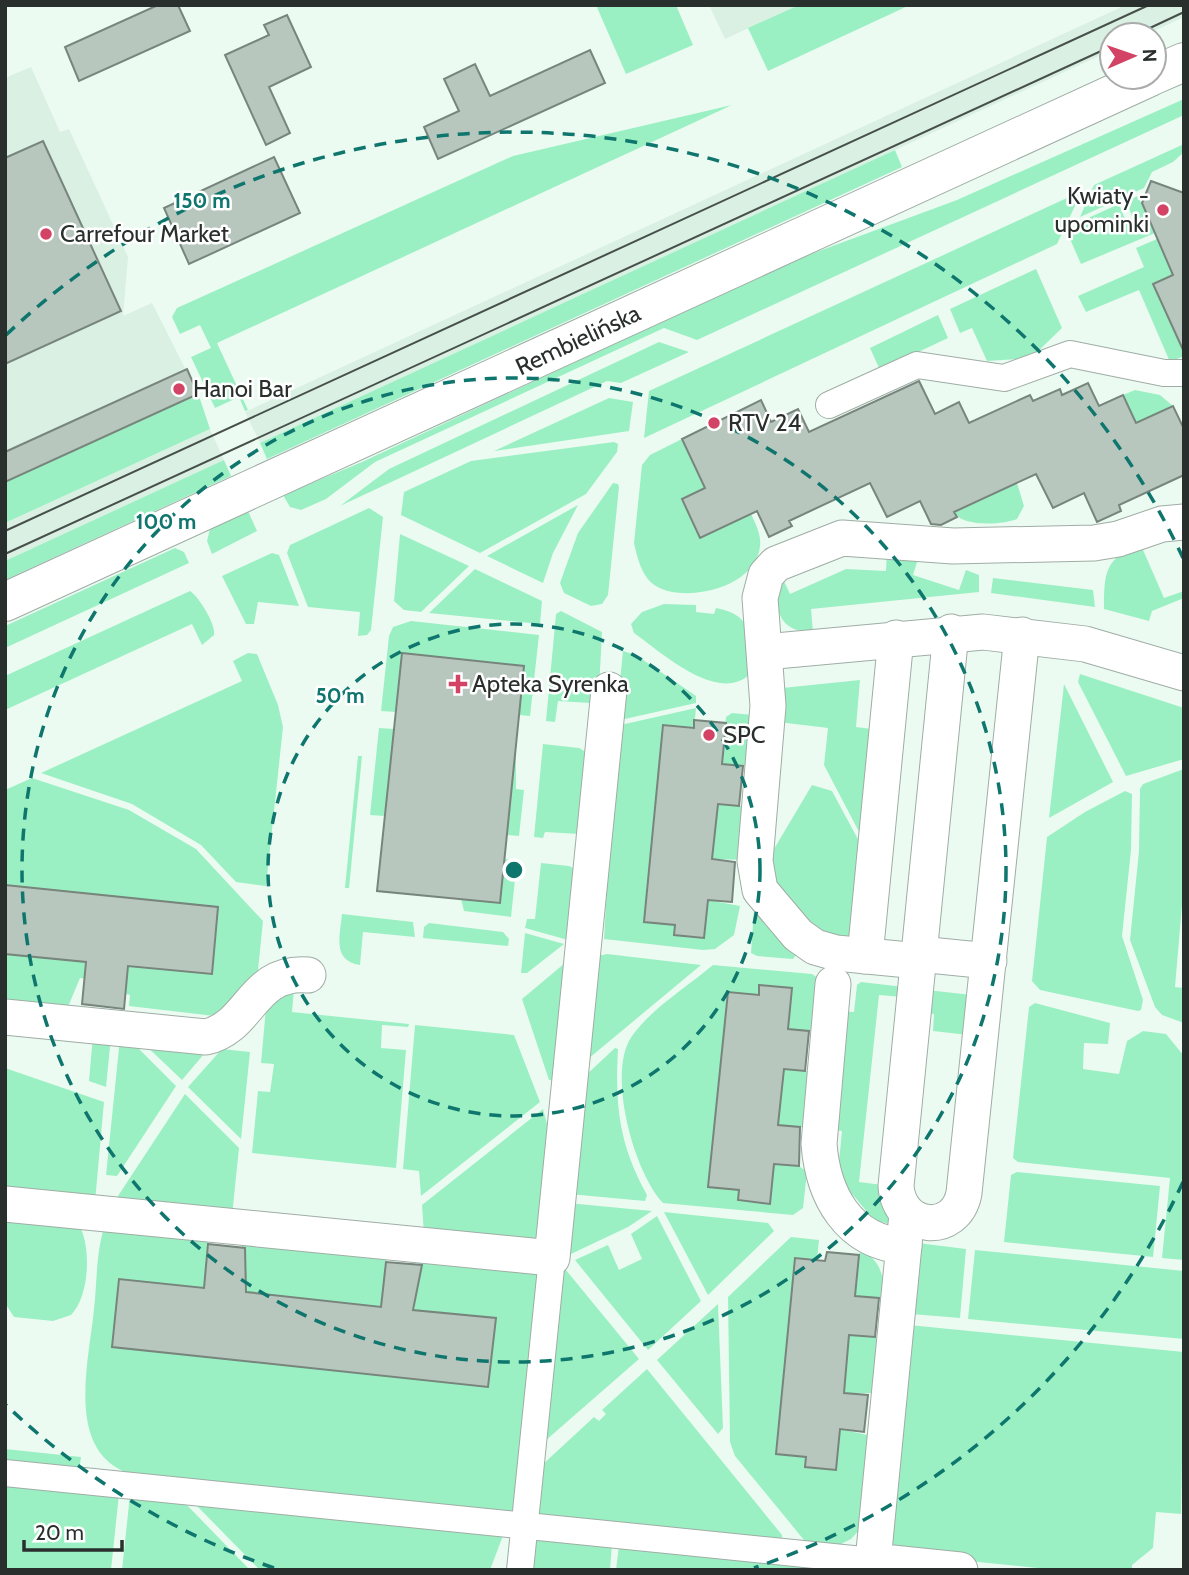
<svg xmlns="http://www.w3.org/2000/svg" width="1189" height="1575" font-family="Cabin,sans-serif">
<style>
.built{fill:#d9f0e3}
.green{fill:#9bf0c3}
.building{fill:#b8c7be;stroke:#77857d;stroke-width:2}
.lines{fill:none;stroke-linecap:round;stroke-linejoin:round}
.pedestrian-casing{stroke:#9fada5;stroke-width:28}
.minor-casing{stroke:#9fada5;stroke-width:37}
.tertiary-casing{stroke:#9fada5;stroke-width:40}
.pedestrian{stroke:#fff;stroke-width:26}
.minor{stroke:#fff;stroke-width:35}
.tertiary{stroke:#fff;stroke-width:38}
.tram{stroke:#474f4b;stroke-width:2}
.ring{fill:none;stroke:#0f766e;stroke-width:3.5;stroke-dasharray:12 9}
.poi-dot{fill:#d24365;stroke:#fff;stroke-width:2.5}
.labels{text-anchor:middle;stroke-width:5;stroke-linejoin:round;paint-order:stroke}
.poi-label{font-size:24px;fill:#292f2c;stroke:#fff;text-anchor:start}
.street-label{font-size:24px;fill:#292f2c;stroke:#fff}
.centre{fill:#0f766e;stroke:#fff;stroke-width:3.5}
.ring-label{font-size:21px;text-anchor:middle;font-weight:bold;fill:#0f766e;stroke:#fff;stroke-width:5;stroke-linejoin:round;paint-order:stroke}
</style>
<rect width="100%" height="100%" fill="#ecfbf2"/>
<g class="built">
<path d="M709 5H799L725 39Z"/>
<path d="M1126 5H1184V17L1145 35H1112V50L260 443 245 412Z"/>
<path d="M31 67 60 132 69 129 128 257 123 316 152 303 198 394 5 482V78Z"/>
<path d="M210 429 224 460 5 561V523Z"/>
</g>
<g class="green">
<path d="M596 5H676L693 45 626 74Z"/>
<path d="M799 5H910L768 71 748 28Z"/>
<path d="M1184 99V115L697 340 664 328 375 462 326 499 301 510 290 507 283 495 362 462 784 264 957 200Z"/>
<path d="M732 105 217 343 248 410 245 411 239 397 215 408 191 357 211 348 200 325 180 334 172 317 177 308 513 156Z"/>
<path d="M1184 144V152L1173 162 1152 172 1144 188 1080 217 1094 185Z"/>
<path d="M895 150 902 167 267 459 260 443Z"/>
<path d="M1082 191 1057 244 644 438 649 391Z"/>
<path d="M1138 196 1155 233 1081 264 1070 239 1077 223 1119 204 1127 224 1134 221 1126 201Z"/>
<path d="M1157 239 1163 251 1169 248 1184 270 1153 284 1178 340 1184 338V356L1170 362 1139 290 1086 312 1078 296 1144 267 1136 248Z"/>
<path d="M1036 269 1062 328 1031 358 987 361 972 328 960 333 950 309Z"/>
<path d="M938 315 948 338 880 370 870 348Z"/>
<path d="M659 342 689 352 621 383 607 381 340 506 389 469Z"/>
<path d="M194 381 210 429 5 523V482L198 394Z"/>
<path d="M1135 390 1160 395 1173 406 1138 428 1123 395Z"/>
<path d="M609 398 633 402 629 431 494 451Z"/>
<path d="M682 439 705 488 682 499 700 538 724 526 747 505C752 518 762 532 760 546 757 587 686 604 656 586 642 578 637 557 634 543L642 465 650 455Z"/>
<path d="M614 442 618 444 617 452 586 494 480 553 401 515 404 492 471 461Z"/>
<path d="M224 460 231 476 5 580V561Z"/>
<path d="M613 483 618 484 619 487 608 595 602 604 591 606 564 593 560 583 578 533Z"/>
<path d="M1017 483 1024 506 1017 519C1003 525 961 527 954 512Z"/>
<path d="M578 505 553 553 543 583 487 556Z"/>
<path d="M369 508 383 517 371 630 367 635 358 636 360 612 308 607 287 553 290 545Z"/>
<path d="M248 511 257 531 212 554 207 541 210 529Z"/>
<path d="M400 534 469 566 421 612 404 610 394 601Z"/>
<path d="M1140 543 1164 598 1184 591V598L1152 611 1149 621 1104 609C1104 572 1105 559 1140 543Z"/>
<path d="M175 548 184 552 189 563 5 648V626Z"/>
<path d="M887 549 919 556 913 575 959 590 966 570 979 575V592L811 609 813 632C774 632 774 603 780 573L790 594 846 569 886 571Z"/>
<path d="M272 553 279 555 299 606 258 602 254 624H246L222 576Z"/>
<path d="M475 569 542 601 540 624 429 613Z"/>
<path d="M993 578 1093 590 1095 607 991 593Z"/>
<path d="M190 591C199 597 216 624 214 635L202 645 192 624 5 710V676Z"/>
<path d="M664 604 696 605V612L714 614 716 608C755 615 752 640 752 672 720 707 661 652 634 633L631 624 642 612Z"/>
<path d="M561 611 602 632 599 690 590 703 558 701 555 722 546 721 556 614Z"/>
<path d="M411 621 539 635 530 716 519 715 524 666 486 662 484 674 402 653 396 712 381 711 389 636 393 627Z"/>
<path d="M623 651 636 655 696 696V703L616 721Z"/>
<path d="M248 653 257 654 278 705 283 727 266 886 236 882 201 845 132 804 41 773 242 681 233 661Z"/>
<path d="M1080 674 1184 708V759L1126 776 1078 682Z"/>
<path d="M860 680 856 727 880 730 868 849 824 765 828 728 778 722 782 688Z"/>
<path d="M1064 684 1113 782 1049 818Z"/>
<path d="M696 708 674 935 704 938 708 900 740 906 734 935 715 949 703 950 604 939 616 726Z"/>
<path d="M732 713 753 715 746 766 722 764 726 717Z"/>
<path d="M379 728 394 729 385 816 370 815Z"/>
<path d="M543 744 579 748 586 752 579 834 545 832 543 838 534 837Z"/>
<path d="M516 749V789L524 790 519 836 507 835Z"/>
<path d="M358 756H362L349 888H345Z"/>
<path d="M1184 769V882L1175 987 1184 988V1023L1162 1015 1155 1007 1130 940 1139 851 1140 789 1143 784Z"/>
<path d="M32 778 129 810 196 849 263 921 257 980 223 1017 129 1006 130 995 126 994 128 966 212 974 5 885V790Z"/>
<path d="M812 785 832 791 867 856 856 937 820 936 777 895 771 854Z"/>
<path d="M1125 791 1132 794 1131 850 1122 936 1143 1000 1141 1010 1138 1011 1040 990 1032 981 1047 837 1085 812Z"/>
<path d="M718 804 742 806 744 860 712 859Z"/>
<path d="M504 859 517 861 511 917 464 911 461 899 500 903Z"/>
<path d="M541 863 569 866 577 870 568 940 525 928 527 919H535Z"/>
<path d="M754 910 797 954 793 959 757 956 751 953Z"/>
<path d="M342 914 413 922 415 937 363 932 360 965C332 961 340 935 342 914Z"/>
<path d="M429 923 503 932 509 939 508 946 423 938 424 927Z"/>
<path d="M525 933 564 944 527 973H521Z"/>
<path d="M5 954 98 963 96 980 80 978 65 1014 5 1008Z"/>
<path d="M607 954 701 965 588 1059 598 956Z"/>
<path d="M565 963 560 1081 549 1080 522 999Z"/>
<path d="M713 965 812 974 818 978 813 1032 788 1029 791 988 760 985 759 995 728 992 708 1186 739 1190 738 1200 769 1204 774 1164 799 1166 807 1172 803 1208 793 1215 663 1203C634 1173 606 1072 632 1036 652 1008 687 987 713 965Z"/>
<path d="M861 982 904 987 903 997 879 995 859 1182 883 1185 893 1225 874 1220 842 1182 838 1172 842 1131 829 1129 840 1011 854 1012 857 985Z"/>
<path d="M294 989 292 1012 409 1024 408 1027 382 1025 381 1048 406 1050 396 1168 252 1153 258 1091 270 1092 274 1064 261 1063 266 1008Z"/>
<path d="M927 990 972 995 968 1035 933 1031 934 1014 925 1013Z"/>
<path d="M1035 1003 1110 1023 1108 1044 1084 1043 1083 1069 1119 1074 1127 1041 1143 1031 1166 1034 1184 1056V1260L1162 1258 1170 1178 1018 1162 1013 1158 1029 1007Z"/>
<path d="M415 1025 514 1035 540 1102 421 1196 419 1171 403 1169Z"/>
<path d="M93 1035 111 1037 106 1087 89 1081Z"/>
<path d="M140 1040 204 1054 182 1080Z"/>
<path d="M133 1043 176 1086 117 1176 106 1175 119 1048 120 1044Z"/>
<path d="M615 1048 618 1049C615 1106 619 1144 647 1195L645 1201 569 1194 585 1076Z"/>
<path d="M222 1049 250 1052 241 1139 188 1087Z"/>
<path d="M5 1068 104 1102 95 1202 5 1193Z"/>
<path d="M784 1069 809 1071 811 1125 803 1127 778 1125Z"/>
<path d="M185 1094 239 1148 232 1216 116 1199Z"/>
<path d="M543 1109 553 1147 543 1247 424 1235 422 1205Z"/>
<path d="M1017 1172 1160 1186 1153 1257 1004 1242 1011 1175Z"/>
<path d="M568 1203 652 1211 628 1227 571 1254 563 1245Z"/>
<path d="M664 1212 768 1223 774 1231 708 1295Z"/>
<path d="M5 1214 81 1229C91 1252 89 1296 71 1315L53 1321 14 1317 5 1303Z"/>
<path d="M657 1216 701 1301 648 1350 575 1260 608 1245 619 1270 642 1259 631 1234Z"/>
<path d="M104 1228 209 1238 204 1288 119 1279 112 1347 488 1387 496 1319 414 1310 419 1261 540 1271 513 1513 131 1474C64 1453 89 1361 94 1309 97 1283 96 1253 104 1228Z"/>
<path d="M791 1237 819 1240 817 1260 795 1258 776 1454 806 1457V1467L836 1470 840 1429 872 1436 862 1527 851 1539 835 1547 804 1540 735 1456 730 1442 728 1297Z"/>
<path d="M918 1243 966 1249 960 1318 911 1314Z"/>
<path d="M242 1244 387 1256 381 1307 237 1291Z"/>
<path d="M860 1249C880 1260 883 1274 886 1296L879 1298 855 1296Z"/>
<path d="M975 1250 1184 1271V1339L968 1319Z"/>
<path d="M561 1264 639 1359 545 1441Z"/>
<path d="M718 1304 723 1428 718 1434 657 1360Z"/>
<path d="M909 1325 1184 1352 1181 1514 1156 1512 1153 1548 1132 1565V1570H1057L909 1555 894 1546 890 1536Z"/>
<path d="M849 1335 875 1337 881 1341 876 1393H844Z"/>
<path d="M647 1369 782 1535V1540L539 1516 541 1466 594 1417 599 1421 606 1414 602 1410Z"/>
<path d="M5 1449 81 1457 79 1471 5 1463Z"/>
<path d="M5 1483 119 1494 111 1570H5Z"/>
<path d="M130 1495 183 1501 250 1570H122Z"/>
<path d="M193 1502 504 1533 490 1570H260Z"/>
<path d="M535 1539 612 1544 610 1570H530Z"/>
<path d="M619 1545 849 1570H616Z"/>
</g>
<g class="building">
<path d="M158 5H178L190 31 79 81 65 47Z"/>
<path d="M287 15 311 67 269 87 290 133 266 145 225 55 269 35 264 25Z"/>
<path d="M590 50 605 83 438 159 424 127 459 111 444 79 475 64 490 96Z"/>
<path d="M43 141 121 311 5 364V158Z"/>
<path d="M274 157 300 213 189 264 164 208Z"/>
<path d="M1151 181 1184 193V352L1153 284 1173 275 1142 203Z"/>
<path d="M187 369 198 394 5 482V452Z"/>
<path d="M919 381 935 414 959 402 969 423 1030 395 1033 401 1060 389 1062 395 1088 383 1099 406 1123 395 1136 423 1173 406 1184 429V475L1119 505 1121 511 1097 522 1084 493 1053 508 1036 474 954 512 957 517 941 525 931 524 920 501 887 517 870 483 789 521 792 526 769 537 757 511 700 538 682 499 705 488 682 439 761 400 771 422 798 409 809 432Z"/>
<path d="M402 653 524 666 500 903 377 891Z"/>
<path d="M694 720 726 723 722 764 743 766 739 806 718 804 712 859 735 862 732 902 708 900 704 938 674 935 675 925 644 922 663 725 694 728Z"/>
<path d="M5 885 218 907 212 974 128 966 124 1009 82 1004 86 962 5 954Z"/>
<path d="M759 985 792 988 788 1029 809 1031 805 1071 784 1069 778 1125 800 1127 799 1166 774 1164 770 1204 738 1200 739 1190 708 1187 728 992 759 995Z"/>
<path d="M208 1244 245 1248 246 1292 381 1307 386 1262 422 1265 413 1310 496 1318 488 1387 112 1347 119 1279 204 1288Z"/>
<path d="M827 1252 859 1255 855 1296 879 1298 875 1337 849 1335 844 1393 868 1395 864 1432 840 1429 836 1470 805 1467 806 1457 776 1454 795 1258 825 1261Z"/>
</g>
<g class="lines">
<defs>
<g id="pedestrian">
<path d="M829 405 917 365 1004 378 1070 354 1164 373H1184"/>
<path d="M5 1473 873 1561"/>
<path d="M520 1570 552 1258"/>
</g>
<g id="minor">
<path d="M951 632 896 1186C899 1231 956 1236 964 1193L1022 635"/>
<path d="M765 652 983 632 1085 644 1184 673"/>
<path d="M919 954 989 961"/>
<path d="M865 956 896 638"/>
<path d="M919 961 836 953 815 947 798 935 760 890 755 861 768 706 760 598 766 575 776 564 842 538 953 546 1094 543 1118 539 1162 524 1184 522"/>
<path d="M833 984 819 1144C823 1195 848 1242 904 1246"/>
<path d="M5 1017 206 1037C251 1027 252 970 308 975"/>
<path d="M5 1204 552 1258 609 690"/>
<path d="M907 1214 873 1561 960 1570"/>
</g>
<g id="tertiary">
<path d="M1154 75 1184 62"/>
<path d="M5 602 1150 77"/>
</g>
</defs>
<use href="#pedestrian" class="pedestrian-casing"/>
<use href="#minor" class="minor-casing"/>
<use href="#tertiary" class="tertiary-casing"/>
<use href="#pedestrian" class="pedestrian"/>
<use href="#minor" class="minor"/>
<use href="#tertiary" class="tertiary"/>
<g class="tram">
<path d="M1135 35 1184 12"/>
<path d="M5 531 1149 5"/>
<path d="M5 554 1112 46"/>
</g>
</g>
<g class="ring">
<circle cx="514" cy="870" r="246"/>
<circle cx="514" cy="870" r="492"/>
<path d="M1183 1182A738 738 0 0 1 754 1568M274 1568A738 738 0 0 1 6 1405M6 335A738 738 0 0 1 1183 558"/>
</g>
<g class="poi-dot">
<circle cx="1163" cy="210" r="7"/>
<circle cx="46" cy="234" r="7"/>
<circle cx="179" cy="389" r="7"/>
<circle cx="714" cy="423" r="7"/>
<path d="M454.5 673.5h7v7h7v7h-7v7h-7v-7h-7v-7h7z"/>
<circle cx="709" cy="735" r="7"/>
</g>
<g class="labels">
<g class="poi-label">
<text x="1149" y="204" text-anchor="end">Kwiaty -<tspan x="1149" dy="28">upominki</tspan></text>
<text x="60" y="242">Carrefour Market</text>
<text x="193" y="397">Hanoi Bar</text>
<text x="728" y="431">RTV 24</text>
<text x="472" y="692">Apteka Syrenka</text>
<text x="723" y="743">SPC</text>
</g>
<g class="street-label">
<text transform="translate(578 340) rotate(-25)" y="8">Rembielińska</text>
</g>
</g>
<circle cx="514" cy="870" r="10" class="centre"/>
<g class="ring-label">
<text x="202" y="208">150 m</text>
<text x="166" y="529">100 m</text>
<text x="340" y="703">50 m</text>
</g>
<rect width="1189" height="1575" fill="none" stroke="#292f2c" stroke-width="14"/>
<g transform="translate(1133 56) rotate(88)"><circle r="33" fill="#ffffff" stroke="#a9acab" stroke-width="2"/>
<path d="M0-5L12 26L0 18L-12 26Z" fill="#d24365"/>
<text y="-10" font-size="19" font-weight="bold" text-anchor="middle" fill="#292f2c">N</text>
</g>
<path d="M24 1540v10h98v-10" fill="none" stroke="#292f2c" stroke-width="3.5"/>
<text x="35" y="1540" font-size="21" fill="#292f2c" stroke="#ffffff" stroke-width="5" paint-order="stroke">20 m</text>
</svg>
